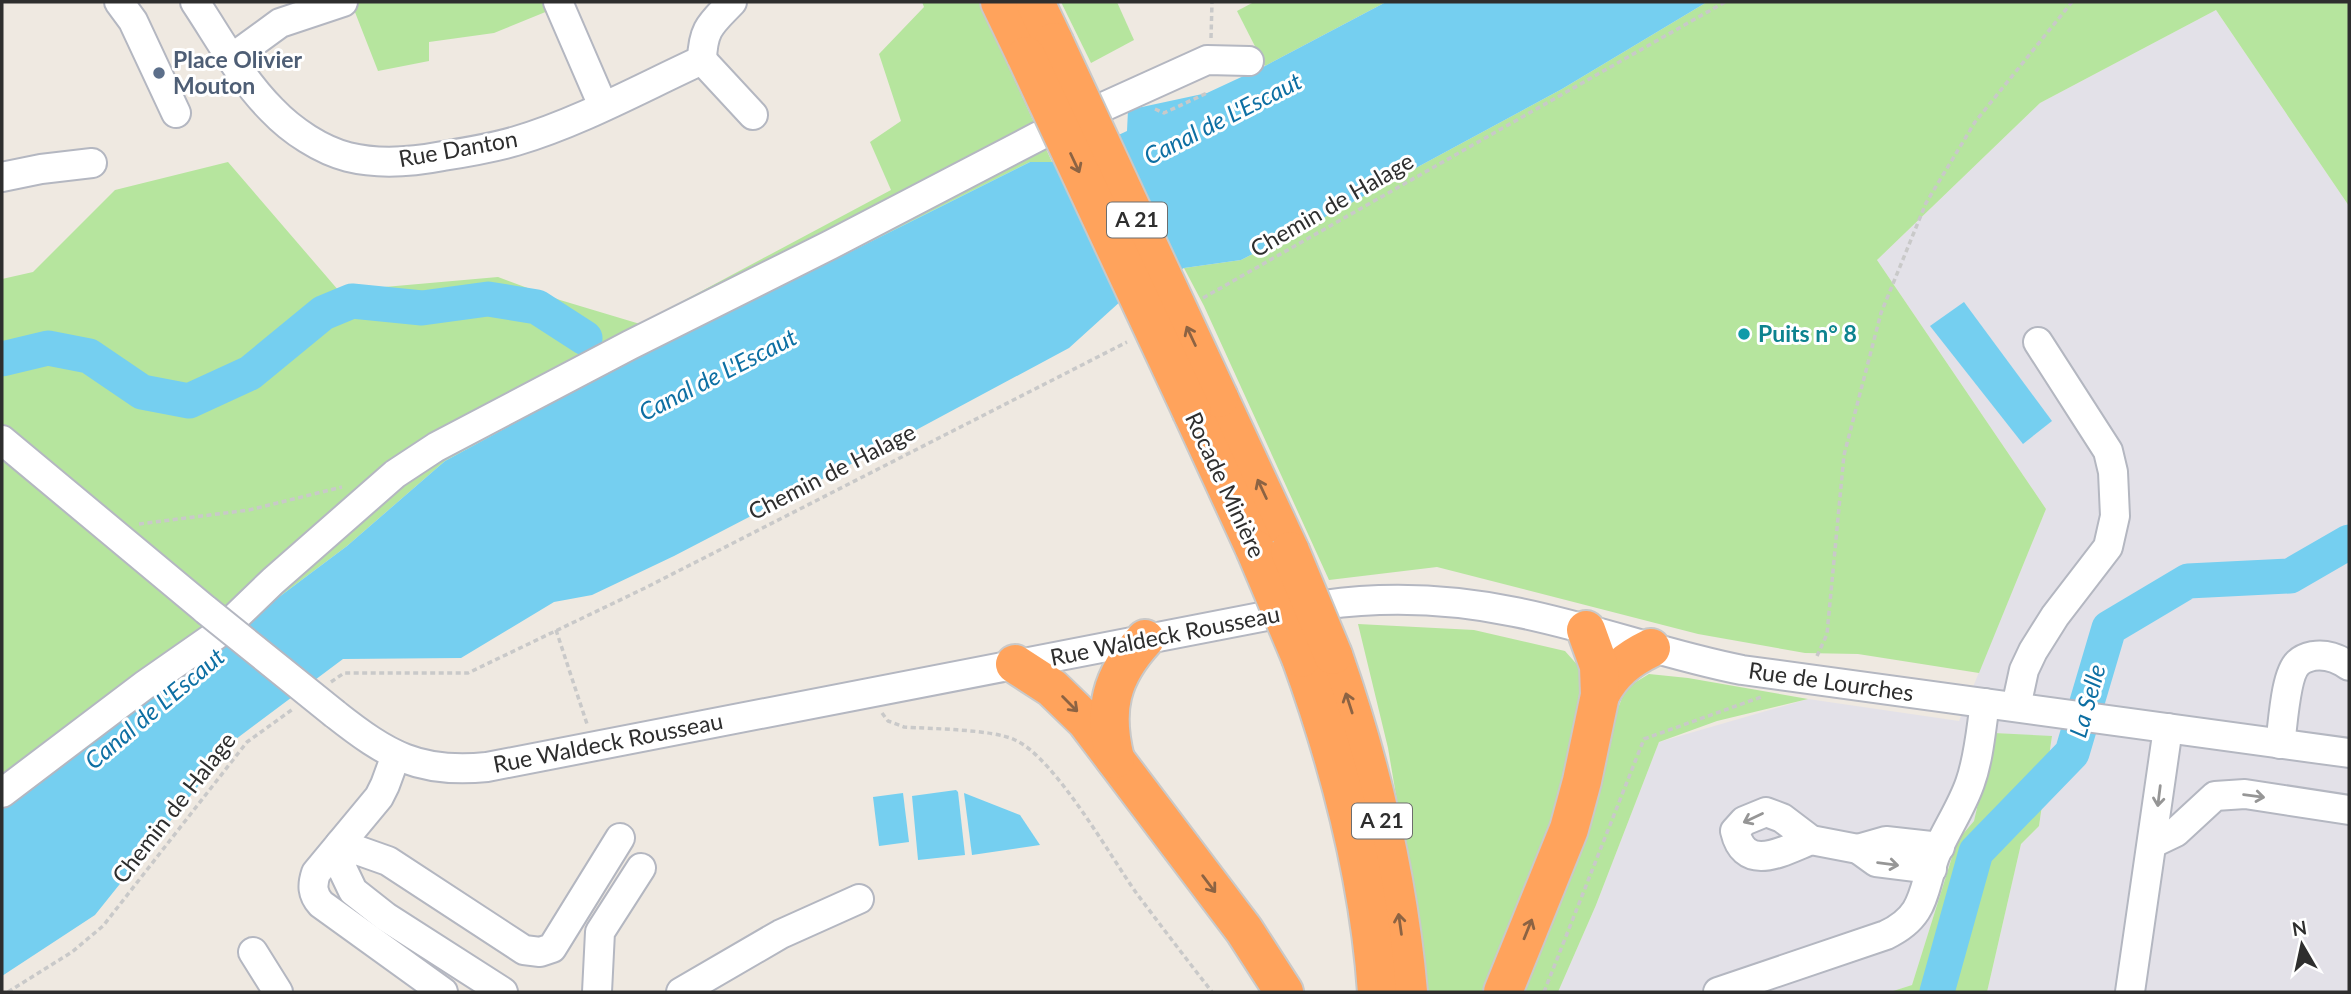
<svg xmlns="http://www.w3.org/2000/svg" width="2351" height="994" font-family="Lato,sans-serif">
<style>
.industrial{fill:#e3e1e8}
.green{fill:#b6e59e}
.water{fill:#75cff0}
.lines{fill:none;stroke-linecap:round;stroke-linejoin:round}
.river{stroke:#75cff0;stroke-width:35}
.minor-casing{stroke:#b4b7c1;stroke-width:32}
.highway-casing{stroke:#c9c9c9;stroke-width:42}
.path{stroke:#c9c9c9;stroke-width:3.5;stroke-dasharray:5 3.5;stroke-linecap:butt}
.minor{stroke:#fff;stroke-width:28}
.highway{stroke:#ffa35c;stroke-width:38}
.minor-bridge-casing{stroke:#b4b7c1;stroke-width:32;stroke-linecap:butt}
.highway-bridge-casing{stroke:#c9c9c9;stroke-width:42;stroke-linecap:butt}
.minor-bridge{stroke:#fff;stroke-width:28}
.highway-bridge{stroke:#ffa35c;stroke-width:38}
.oneway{stroke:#8c6343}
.oneway2{stroke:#969696}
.service-dot{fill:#5c6f8a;stroke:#fff;stroke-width:2.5}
.culture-dot{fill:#0f9aa8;stroke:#fff;stroke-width:2.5}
.labels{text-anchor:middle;stroke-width:6;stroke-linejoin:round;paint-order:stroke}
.shield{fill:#fff;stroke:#6d6d6d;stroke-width:2}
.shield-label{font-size:21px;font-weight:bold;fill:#2e2e2e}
.service-label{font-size:23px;font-weight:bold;fill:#4e5e75;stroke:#fff;text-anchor:start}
.street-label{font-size:23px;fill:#2e2e2e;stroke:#fff}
.culture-label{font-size:23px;font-weight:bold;fill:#0d838f;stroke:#fff;text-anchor:start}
.water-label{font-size:24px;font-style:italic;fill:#0d6fa3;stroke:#fff}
</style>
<rect width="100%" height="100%" fill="#efe9e1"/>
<path class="industrial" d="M2216 10 2349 206V992H1987L2021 844 2039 826 2052 737 1995 733 1974 821 1957 841 1912 985 1890 992H1558L1596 905 1659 742 1808 699 1959 721 2046 509 1877 260 2040 103Z"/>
<g class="green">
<path d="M351 2H570L494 33 429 42V61L378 71Z"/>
<path d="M922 2H979L1052 162H1030L600 377 445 461 347 546 2 805V279L33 272 115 190 228 162 339 291 498 277 560 300 640 324 891 190 870 142 901 121 879 54 924 7Z"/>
<path d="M1061 2H1117L1134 40 1091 63Z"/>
<path d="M1254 2H1386L1265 66 1237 11Z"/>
<path d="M1707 2H2349V206L2216 10 2040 103 1877 260 2046 509 1979 673 1858 654 1805 653 1698 634 1437 567 1329 580 1204 306 1184 268 1241 260 1327 216 1562 89Z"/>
<path d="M1358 624 1474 630 1565 651 1581 669 1577 719 1556 815 1484 992H1427L1425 965 1388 748Z"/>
<path d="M1649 674 1688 678 1808 699 1717 721 1659 742 1596 905 1558 992H1522L1602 748 1626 688Z"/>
<path d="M1994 733 2052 736 2039 826 2021 844 1987 992H1890L1912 985 1957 841 1974 821Z"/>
</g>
<g class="water">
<path d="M1386 2H1707L1562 89 1327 216 1241 260 1184 268 1122 300 1069 348 903 437 674 556 592 595 554 602 461 658 343 659 236 739 95 915 2 976V805L347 546 445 461 600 377 1030 162H1061L1127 131 1128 110 1207 93 1265 66Z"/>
<path d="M1964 302 2052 421 2023 444 1930 326Z"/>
<path d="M956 790 958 792 965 855 918 860 912 796Z"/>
<path d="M903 793 909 842 879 846 873 797Z"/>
<path d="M964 793 1020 815 1040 845 972 855Z"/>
</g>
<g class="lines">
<g class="river">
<path d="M2 359 48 348 89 356 142 392 189 401 250 373 323 313 352 301 422 308 488 299 537 307 585 338"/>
<path d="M1937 992 1976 852 2072 753 2109 628 2188 581 2290 576 2349 542"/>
</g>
<defs>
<g id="minor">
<path d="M119 2 133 21 176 113"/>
<path d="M195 2C219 38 241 79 272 110 292 131 321 150 348 157 380 165 412 162 443 156 468 152 492 148 516 141 580 122 641 88 702 60L753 115"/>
<path d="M558 2 603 106"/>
<path d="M232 58 280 23 343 2"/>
<path d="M702 60C703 28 711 24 732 2"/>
<path d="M2 177 41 169 92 163"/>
<path d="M2 440 206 610"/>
<path d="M2016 707 2024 670 2033 651 2055 616 2108 547 2115 516 2113 472 2108 451 2038 342"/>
<path d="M335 714C387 755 419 774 487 767L1323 605C1387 596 1452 599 1515 612 1592 627 1665 655 1742 670L2349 753"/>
<path d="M2280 744C2283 726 2285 675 2298 663 2302 659 2308 657 2313 656 2326 654 2338 658 2349 666"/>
<path d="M396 755 385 785 379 797 316 873C312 885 312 894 321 904L443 992"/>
<path d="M2 793 146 684 219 633 273 581 395 474 436 447 630 345 830 245 1039 136 1207 60 1249 61"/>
<path d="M1811 840C1783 851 1745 874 1735 831L1744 821 1766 812 1782 818 1811 840 1858 849"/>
<path d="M2153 843 2176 832 2215 796 2245 794 2349 810"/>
<path d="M1932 869 1876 862 1858 849 1886 841 1940 847"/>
<path d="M253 952 278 992"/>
<path d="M503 992 386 917 353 891 342 868 340 844 388 861 524 950 540 952 552 948 620 838"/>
<path d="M597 992 600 932 641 868"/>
<path d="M681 992 781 934 859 899"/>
<path d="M1718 992 1886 935C1926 916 1922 892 1935 856 1945 831 1961 809 1970 783 1979 758 1981 729 1985 703"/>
<path d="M2130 992 2168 728"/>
</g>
<g id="highway">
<path d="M1000 2 1026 56"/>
<path d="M1035 2 1054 42"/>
<path d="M1219 398 1290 551"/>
<path d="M1192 412 1255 549"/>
<path d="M1333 655C1371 764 1398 877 1408 992"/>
<path d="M1301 658C1340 766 1369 877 1377 992"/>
<path d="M1015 664 1052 688 1086 721 1244 930 1284 992"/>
<path d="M1600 695C1612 672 1628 659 1651 648"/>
<path d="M1115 759C1103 710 1110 677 1145 639"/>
<path d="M1503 992 1569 829 1582 781 1600 695 1599 666 1586 630"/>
</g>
</defs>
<use href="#minor" class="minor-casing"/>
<use href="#highway" class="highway-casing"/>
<g class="path">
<path d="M1211 38 1212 2"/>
<path d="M1155 109 1164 113 1207 93"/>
<path d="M1203 298 1725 2"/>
<path d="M139 524 249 510 342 487"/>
<path d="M556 630 587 724"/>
<path d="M1817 656 1827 634 1844 455 1881 313 1926 203 1975 122 2072 2"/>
<path d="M331 682 344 673H468L645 588 1127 342"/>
<path d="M882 713 888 721 904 727C932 729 992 729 1015 740 1055 758 1110 856 1137 894 1162 927 1187 960 1212 992"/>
<path d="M8 992 72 952 103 926 247 742 293 709"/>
<path d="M1544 992 1644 739 1761 697"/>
</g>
<use href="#minor" class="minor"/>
<use href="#highway" class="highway"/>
<defs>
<path id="minor-bridge" d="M206 610 335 714"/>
<g id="highway-bridge">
<path d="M1054 42 1219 398"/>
<path d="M1026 56 1192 412"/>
<path d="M1255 549 1301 658"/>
<path d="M1290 551 1333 655"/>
</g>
</defs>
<use href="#minor-bridge" class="minor-bridge-casing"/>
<use href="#highway-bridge" class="highway-bridge-casing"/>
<use href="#minor-bridge" class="minor-bridge"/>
<use href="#highway-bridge" class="highway-bridge"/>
</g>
<defs><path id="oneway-shaft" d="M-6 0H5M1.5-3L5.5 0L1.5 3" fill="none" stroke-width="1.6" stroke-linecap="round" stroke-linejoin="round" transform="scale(1.75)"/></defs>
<g class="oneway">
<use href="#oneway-shaft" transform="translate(1075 163) rotate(65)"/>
<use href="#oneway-shaft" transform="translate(1191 336) rotate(-115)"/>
<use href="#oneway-shaft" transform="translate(1262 489) rotate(-115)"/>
<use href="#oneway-shaft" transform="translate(1349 703) rotate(-108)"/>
<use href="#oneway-shaft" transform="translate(1070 704) rotate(45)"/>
<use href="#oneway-shaft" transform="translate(1209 884) rotate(53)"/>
<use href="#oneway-shaft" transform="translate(1400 924) rotate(-98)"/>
<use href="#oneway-shaft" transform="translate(1528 929) rotate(-68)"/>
</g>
<g class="oneway2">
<use href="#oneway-shaft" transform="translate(2159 796) rotate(97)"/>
<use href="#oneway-shaft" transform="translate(2254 796) rotate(7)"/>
<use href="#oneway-shaft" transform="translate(1753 818) rotate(155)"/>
<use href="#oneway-shaft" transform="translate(1888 864) rotate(7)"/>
</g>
<circle class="service-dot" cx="159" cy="73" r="7"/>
<circle class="culture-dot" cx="1744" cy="334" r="7"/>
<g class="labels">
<g class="shield">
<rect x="1107" y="202.5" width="60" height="35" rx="5"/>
<rect x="1352" y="803.5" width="60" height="35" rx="5"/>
</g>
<g class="shield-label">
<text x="1137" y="227">A 21</text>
<text x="1382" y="828">A 21</text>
</g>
<g class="service-label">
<text x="173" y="68">Place Olivier<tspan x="173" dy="26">Mouton</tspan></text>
</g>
<g class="street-label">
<text transform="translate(458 149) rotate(-10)" y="8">Rue Danton</text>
<text transform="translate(1332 205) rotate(-30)" y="8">Chemin de Halage</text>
<text transform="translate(832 472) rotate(-27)" y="8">Chemin de Halage</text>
<text transform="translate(1225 485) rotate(65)" y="8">Rocade Minière</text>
<text transform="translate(1165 636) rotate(-11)" y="8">Rue Waldeck Rousseau</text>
<text transform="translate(1831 682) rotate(8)" y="8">Rue de Lourches</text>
<text transform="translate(608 743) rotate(-11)" y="8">Rue Waldeck Rousseau</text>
<text transform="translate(174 808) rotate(-52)" y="8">Chemin de Halage</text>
</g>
<g class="culture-label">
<text x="1758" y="342">Puits n° 8</text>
</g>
<g class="water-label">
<text transform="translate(1223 119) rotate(-27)" y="8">Canal de L'Escaut</text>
<text transform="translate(718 375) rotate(-27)" y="8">Canal de L'Escaut</text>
<text transform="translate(2088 701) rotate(-74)" y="8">La Selle</text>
<text transform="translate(155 709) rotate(-40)" y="8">Canal de L'Escaut</text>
</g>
</g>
<rect width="2351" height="994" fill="none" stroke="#2e2e2e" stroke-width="7"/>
<g transform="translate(2302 945) rotate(351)" stroke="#ffffff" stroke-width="5" paint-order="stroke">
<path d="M0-5L12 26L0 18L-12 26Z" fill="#2e2e2e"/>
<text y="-10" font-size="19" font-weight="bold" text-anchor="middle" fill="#2e2e2e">N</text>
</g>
</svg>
